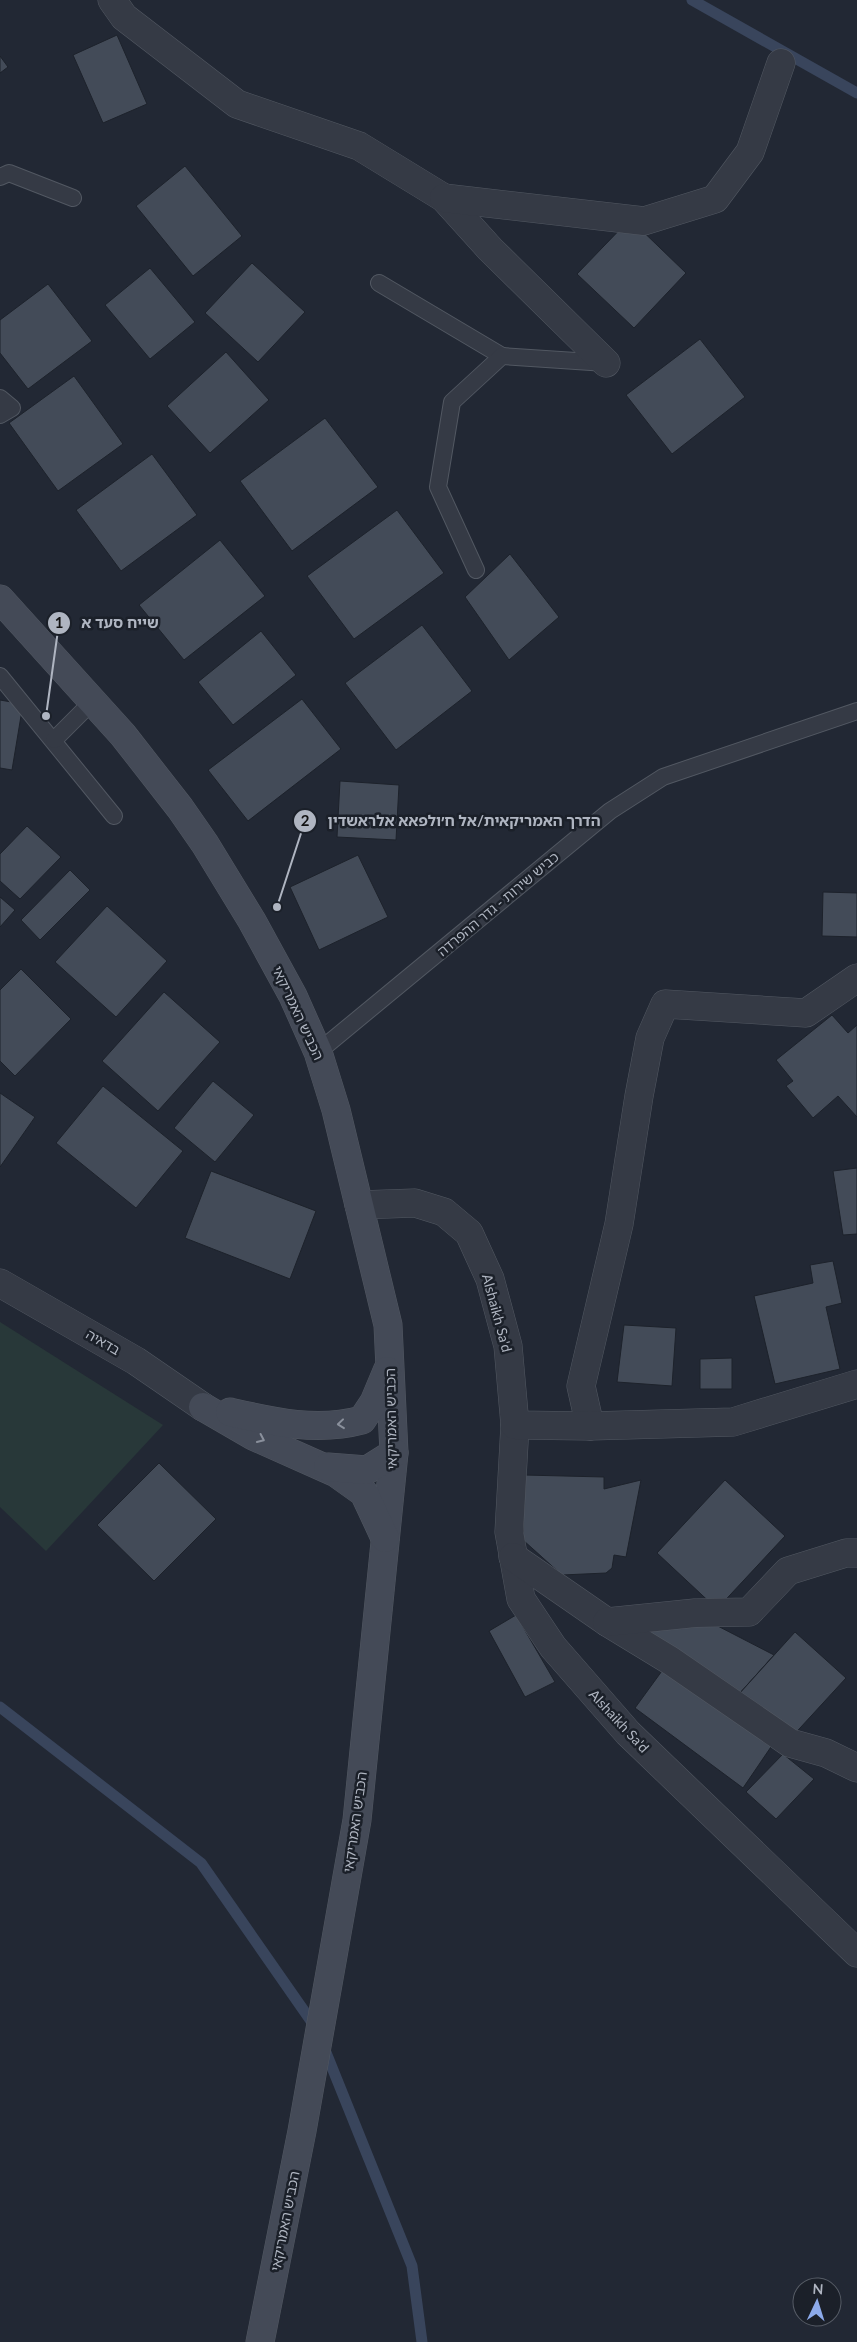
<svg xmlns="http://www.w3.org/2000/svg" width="857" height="2342" font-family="Lato,'Noto Sans Hebrew',sans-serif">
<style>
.green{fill:#283839}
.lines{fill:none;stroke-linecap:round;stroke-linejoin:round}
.stream{stroke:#39455c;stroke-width:11}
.building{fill:#434b58;stroke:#1d222b}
.service-casing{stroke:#525862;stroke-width:18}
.minor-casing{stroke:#525862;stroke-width:29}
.tertiary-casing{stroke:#525862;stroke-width:29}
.secondary-casing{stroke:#525862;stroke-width:29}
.service{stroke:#353a45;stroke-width:16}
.minor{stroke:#353a45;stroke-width:28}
.tertiary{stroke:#353a45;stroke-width:28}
.secondary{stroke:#444a57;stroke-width:28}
.oneway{stroke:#8a909c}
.labels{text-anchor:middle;stroke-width:5;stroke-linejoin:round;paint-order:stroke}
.street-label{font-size:14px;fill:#afb5c1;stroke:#1b2029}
.leader{fill:none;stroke:#afb5c1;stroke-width:2}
.callout-dot{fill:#afb5c1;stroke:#1b2029;stroke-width:2}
.mark-label{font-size:15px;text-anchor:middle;font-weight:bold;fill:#111}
.callout-label{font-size:15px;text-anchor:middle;font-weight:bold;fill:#afb5c1;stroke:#1b2029;stroke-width:5;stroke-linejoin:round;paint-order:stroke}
</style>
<rect width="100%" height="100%" fill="#222834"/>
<path class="green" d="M0 1322 163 1425 46 1551 0 1507Z"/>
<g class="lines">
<g class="stream">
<path d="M692 0 857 93"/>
<path d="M0 1707 201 1863 316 2028"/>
<path d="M323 2045 412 2266 422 2342"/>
</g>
</g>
<g class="building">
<path d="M117 35 147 104 103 123 73 55Z"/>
<path d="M0 56 8 67 0 73Z"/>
<path d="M185 166 242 236 193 276 136 206Z"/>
<path d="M630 219 686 273 634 328 577 274Z"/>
<path d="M252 263 305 312 258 362 205 313Z"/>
<path d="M150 268 195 322 150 359 105 305Z"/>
<path d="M48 284 92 341 28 389 0 353V320Z"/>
<path d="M700 339 745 397 672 454 626 395Z"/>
<path d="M226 352 269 400 210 453 167 406Z"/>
<path d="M74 376 123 444 58 491 9 423Z"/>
<path d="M325 418 378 487 292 551 240 481Z"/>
<path d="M152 454 197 515 121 571 76 510Z"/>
<path d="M397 510 444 573 354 639 307 576Z"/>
<path d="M220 540 265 596 184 660 139 605Z"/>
<path d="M510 554 559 617 509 660 465 597Z"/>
<path d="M422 625 472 691 396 750 345 683Z"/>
<path d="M261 631 296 675 233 725 198 682Z"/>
<path d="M302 699 341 749 248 821 208 770Z"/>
<path d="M0 700 23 704 12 770 0 768Z"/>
<path d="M340 781 399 785 396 840 337 837Z"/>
<path d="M27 826 61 857 20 899 0 881V854Z"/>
<path d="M358 855 388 917 319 950 290 887Z"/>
<path d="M70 870 90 890 40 940 21 920Z"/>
<path d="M823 892 857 893V937L822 936Z"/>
<path d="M0 897 15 910 0 927Z"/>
<path d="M107 906 167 961 116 1017 55 962Z"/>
<path d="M21 969 71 1019 15 1076 0 1061V990Z"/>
<path d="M164 992 220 1042 158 1111 102 1061Z"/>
<path d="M832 1015 848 1033 857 1025V1117L838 1096 813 1118 786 1086 793 1081 776 1060Z"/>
<path d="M213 1081 254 1115 215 1162 174 1128Z"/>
<path d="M103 1086 183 1151 136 1208 56 1143Z"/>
<path d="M0 1093 35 1117 0 1167Z"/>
<path d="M857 1168V1234L843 1235 833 1171Z"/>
<path d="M211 1171 316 1211 290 1279 185 1238Z"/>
<path d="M833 1261 842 1303 826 1307 840 1369 775 1384 754 1296 813 1283 810 1265Z"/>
<path d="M624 1325 676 1328 672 1386 617 1382Z"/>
<path d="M732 1358V1389H700V1359Z"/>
<path d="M159 1463 216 1519 154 1581 97 1525Z"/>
<path d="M524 1475 604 1477V1489L641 1480 626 1557 614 1555 612 1568 606 1573 562 1575 523 1540Z"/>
<path d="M725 1480 785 1536 717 1609 657 1553Z"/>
<path d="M516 1615 555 1682 525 1697 489 1631Z"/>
<path d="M710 1622 774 1655 739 1694 641 1632Z"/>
<path d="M795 1632 846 1678 789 1740 739 1694Z"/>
<path d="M667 1664 775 1741 743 1788 635 1708Z"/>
<path d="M783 1754 814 1779 776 1819 746 1792Z"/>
</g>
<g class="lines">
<defs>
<g id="service">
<path d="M0 177 9 173 73 198"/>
<path d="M379 283 502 356"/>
<path d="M0 398 12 408 0 415"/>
<path d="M476 570 438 487 452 402 502 356 606 363"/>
<path d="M0 676 114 816"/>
<path d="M54 740 93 701"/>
<path d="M318 1052 610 811 663 777 857 711"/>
</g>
<g id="minor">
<path d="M112 0 124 17 237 104 359 146 444 198 490 249 606 363"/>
<path d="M444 198 644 221 715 199 750 152 781 63"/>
<path d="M515 1425 509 1532 521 1599 553 1647 628 1733 857 1953"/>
<path d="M590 1426 581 1386 619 1224 639 1096 650 1038 665 1004 806 1013 857 978"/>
<path d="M513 1557 607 1622 671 1661 790 1743 826 1753 857 1768"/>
<path d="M607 1622 695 1613 749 1612 788 1571 846 1553H857"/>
</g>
<g id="tertiary">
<path d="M359 1205 415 1203 444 1212 469 1233 490 1279 508 1346 515 1425 590 1426 733 1422 857 1384"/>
<path d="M0 1283 136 1361 203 1407"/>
</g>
<g id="secondary">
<path d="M0 599 123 735 180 808 205 844 252 921 293 996 318 1052 336 1110 388 1325 394 1453 357 1820 302 2131 260 2342"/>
<path d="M203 1407 253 1436 336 1473 364 1493 385 1538"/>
<path d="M230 1412C274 1422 317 1432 362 1420L374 1402 387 1371"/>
<path d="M328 1467 367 1470 394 1453"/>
</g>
</defs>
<use href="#service" class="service-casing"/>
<use href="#minor" class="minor-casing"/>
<use href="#tertiary" class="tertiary-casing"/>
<use href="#secondary" class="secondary-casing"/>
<use href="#service" class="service"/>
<use href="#minor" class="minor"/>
<use href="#tertiary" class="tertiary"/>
<use href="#secondary" class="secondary"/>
</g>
<defs><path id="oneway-chevron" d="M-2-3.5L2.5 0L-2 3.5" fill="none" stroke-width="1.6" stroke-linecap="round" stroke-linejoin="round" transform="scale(1.25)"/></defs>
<g class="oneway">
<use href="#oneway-chevron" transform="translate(341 1424) rotate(174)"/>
<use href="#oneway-chevron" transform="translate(261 1439) rotate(25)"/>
</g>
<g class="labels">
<g class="street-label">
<text transform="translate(498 904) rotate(-40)" y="5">כביש שירות - גדר ההפרדה</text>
<text transform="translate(298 1013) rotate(65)" y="5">הכביש האמריקאי</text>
<text transform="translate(497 1313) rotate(75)" y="5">Alshaikh Sa'd</text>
<text transform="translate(103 1342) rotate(30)" y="5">בדאיה</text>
<text transform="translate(391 1419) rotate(-91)" y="5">הכביש האמריקאי</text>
<text transform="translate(619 1721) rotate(47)" y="5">Alshaikh Sa'd</text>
<text transform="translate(355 1822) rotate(-82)" y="5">הכביש האמריקאי</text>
<text transform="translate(285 2221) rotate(-79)" y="5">הכביש האמריקאי</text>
</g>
</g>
<path class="leader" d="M46 716L59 623M277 907L305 821"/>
<g class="callout-dot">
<circle cx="46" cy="716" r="5"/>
<circle cx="277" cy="907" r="5"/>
<circle cx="59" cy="623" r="12"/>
<circle cx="305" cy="821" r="12"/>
</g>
<g class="mark-label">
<text x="59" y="628">1</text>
<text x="305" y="826">2</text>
</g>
<g class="callout-label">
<text x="120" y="628">שייח סעד א</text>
<text x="464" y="826">הדרך האמריקאית/אל ח׳ולפאא אלראשדין</text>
</g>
<g transform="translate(817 2302) rotate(4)"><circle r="24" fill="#1b2029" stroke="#565c66"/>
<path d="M0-4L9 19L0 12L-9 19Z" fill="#8caaea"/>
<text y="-8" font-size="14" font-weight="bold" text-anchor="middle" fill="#afb5c1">N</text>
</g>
</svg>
